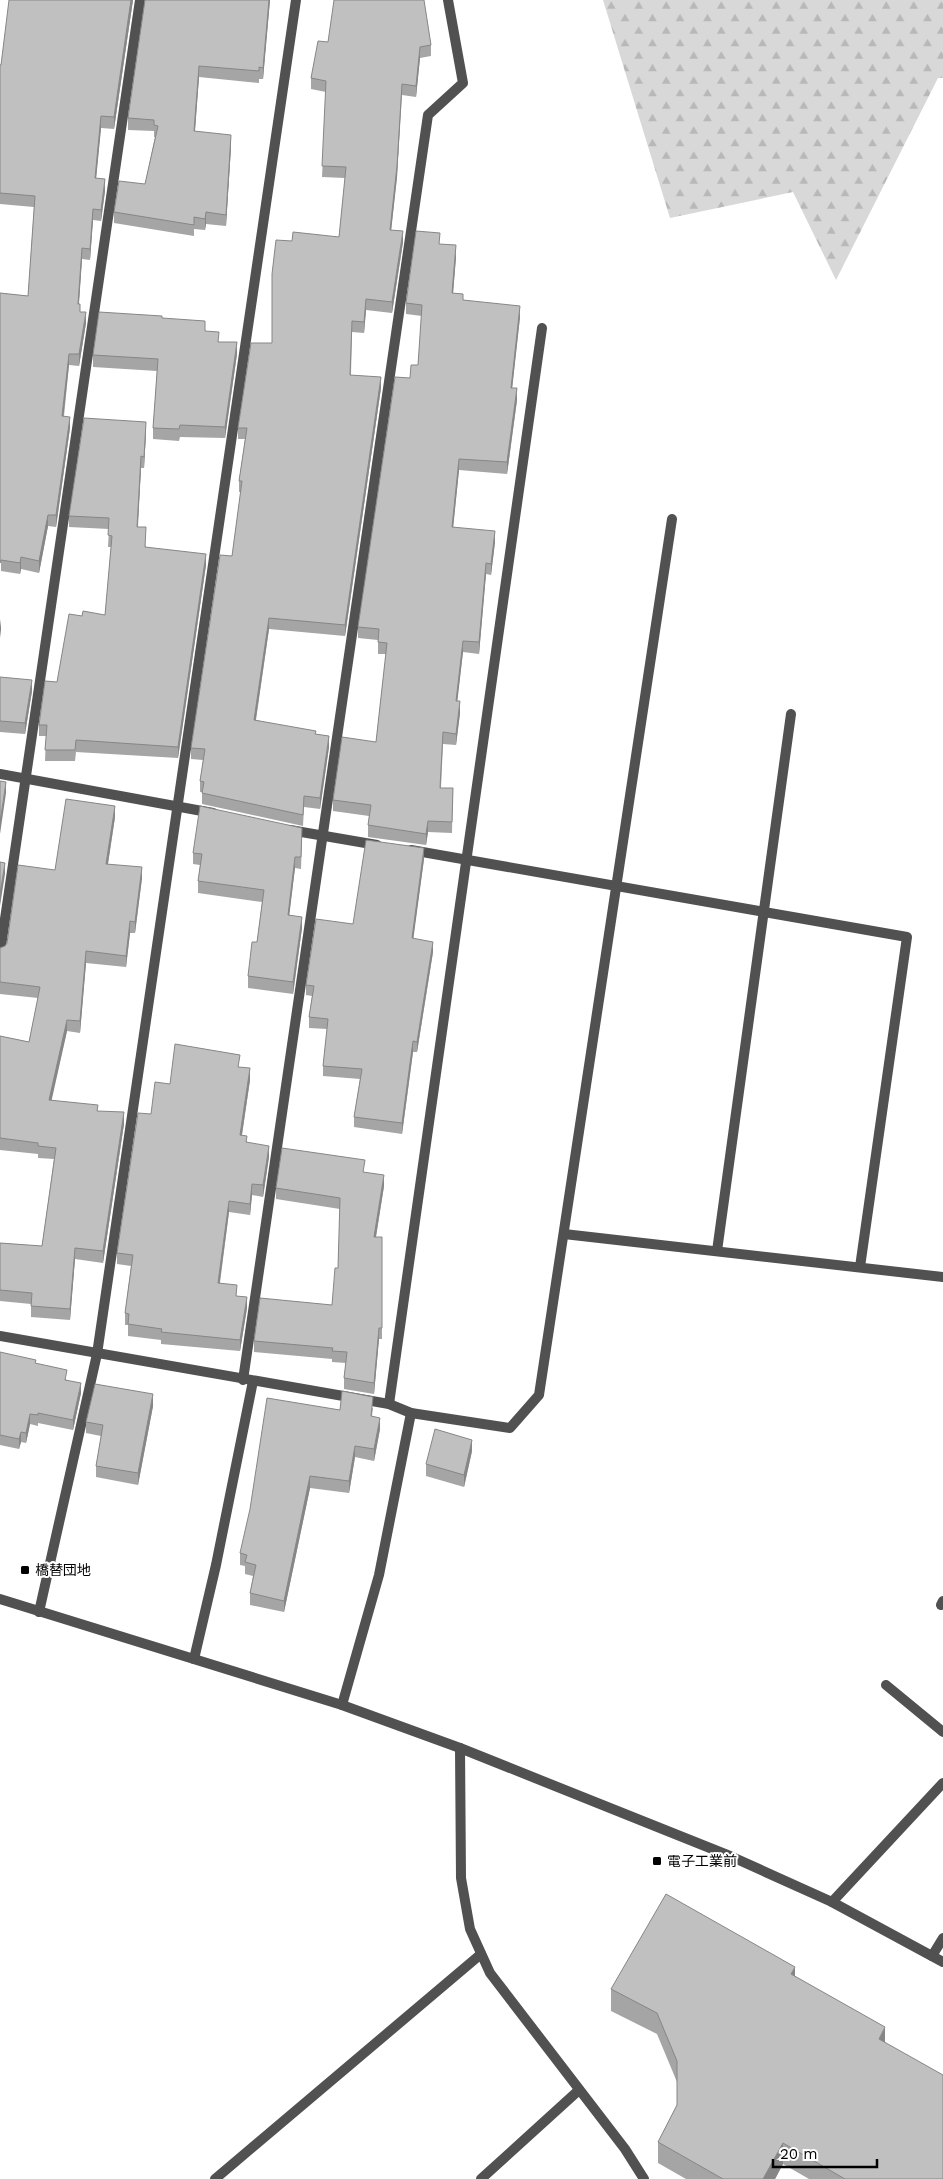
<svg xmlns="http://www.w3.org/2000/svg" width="943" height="2179" font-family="'Work Sans','Noto Sans JP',sans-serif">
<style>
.forest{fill:url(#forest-firs)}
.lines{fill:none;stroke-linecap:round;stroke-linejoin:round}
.service{stroke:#515151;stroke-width:10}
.minor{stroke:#515151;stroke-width:10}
.tertiary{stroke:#515151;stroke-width:10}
.wall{fill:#a5a5a5}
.shaded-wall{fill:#868686}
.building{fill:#c0c0c0;stroke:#868686}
.poi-dot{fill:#000;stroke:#fff;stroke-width:2}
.labels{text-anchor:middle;stroke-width:4;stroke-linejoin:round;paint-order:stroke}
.poi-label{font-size:14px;fill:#000;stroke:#fff;text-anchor:start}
</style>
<defs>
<pattern id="forest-firs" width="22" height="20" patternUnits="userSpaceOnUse" patternTransform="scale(1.25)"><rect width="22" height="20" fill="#d8d8d8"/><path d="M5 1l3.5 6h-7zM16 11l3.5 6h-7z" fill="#b8b8b8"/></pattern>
</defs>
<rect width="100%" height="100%" fill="#fff"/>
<path class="forest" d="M603 0H943V78H938L836 280 793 192 670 218Z"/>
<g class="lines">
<path class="service" d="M932 1956 943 1938"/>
<g class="minor">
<path d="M0 774 213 813"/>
<path d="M290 830 377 845"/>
<path d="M411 850 907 937 860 1267"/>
<path d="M0 953 140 0"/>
<path d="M564 1234 943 1277"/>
<path d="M717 1251 791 714"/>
<path d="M0 1336 389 1404 411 1413 510 1428 539 1395 672 519"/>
<path d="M243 1380 428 115 463 83 448 0"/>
<path d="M389 1404 542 328"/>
<path d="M941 1605 943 1601"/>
<path d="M39 1612 97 1354 296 0"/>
<path d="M194 1659 216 1565 253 1381"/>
<path d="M886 1685 943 1732"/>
<path d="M342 1705 379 1575 411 1413"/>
<path d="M460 1748 461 1878 470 1929 490 1973 625 2149 644 2179"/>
<path d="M832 1902 943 1783"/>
<path d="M215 2179 481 1954"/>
<path d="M481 2179 579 2090"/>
</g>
<path class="tertiary" d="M0 1599 342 1705 460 1748 730 1856 832 1902 943 1962"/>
</g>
<g class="wall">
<path d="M133 0 114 129 101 128 96 178 105 191 101 221 93 220 90 260 82 259 79 304 80 312 86 323 79 366 69 365 64 416 70 428 56 527 48 526 39 573 21 569 20 574 1 571 0 293 28 296 34 207 0 204V65Z"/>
<path d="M145 0H270L263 79H259V83L199 77 195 131 231 147 226 226 206 224 205 230 194 229V236L114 223V212L145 184 155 137H154V131L128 130V118Z"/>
<path d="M328 42 431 45V56L420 58 416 97 402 95 397 177 391 230 403 242 392 313 366 310 364 333 352 332 351 375 381 388 345 636 269 629 256 720 316 734 329 747 320 809 304 807 303 826 202 804V792H200V781L203 760 191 759V748L232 556 241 492H239V481L245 439H238V428L272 343 292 241 339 237 345 178 322 177 326 92 311 89V78Z"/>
<path d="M440 244 456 257 453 294 463 300 520 317 512 388 517 400 507 474 459 470 453 527 495 542 491 575 486 574 479 654 463 652 457 701 460 713 456 745 443 744 441 788H453L452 833 428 832 426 845 368 837V825L369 816 333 811V800L376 742 386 654H378V640L358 638V627L410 378 418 365 422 316 406 314V303Z"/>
<path d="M162 318 205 331 219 342 237 354 225 438 180 437 179 441 153 439V428L157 371 93 367V355Z"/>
<path d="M146 433 144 468H141L138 527 146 547 206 565 178 758 76 752 75 761H45L46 736H39V725L57 682 82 616 105 615 111 547H108L109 529 69 527V516Z"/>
<path d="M0 677 32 691 25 734 0 732Z"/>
<path d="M115 817 108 864 142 878 135 933H130L126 967 86 963 80 1033 67 1031 51 1100 98 1111 124 1124 103 1263 75 1259 70 1320 31 1317V1304L0 1301V1243L42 1246 54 1159 38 1158V1154L0 1150V1036L29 1042 38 998 0 994V948L5 946 55 870Z"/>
<path d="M302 840 301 869 295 868 289 915 302 928 293 994 248 988V976L257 942 262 902 198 893V881L200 865 193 864V853Z"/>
<path d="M424 859 413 938 433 952 417 1052H413L402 1134 354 1127V1117L360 1079 323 1076V1066L327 1029 309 1028V1017L312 996 306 995V985L353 924Z"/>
<path d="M240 1067 250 1080 242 1135 247 1142 269 1157 263 1197 252 1195 250 1215 229 1212 220 1283 237 1296 247 1308 240 1351 161 1344V1340L128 1336V1325H125V1313L131 1266 117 1264V1253L151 1114 170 1084Z"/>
<path d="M364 1172 384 1186 376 1237H382V1339H379L374 1394 344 1389V1378L346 1363 332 1362V1359L254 1352V1341L332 1305 338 1268 340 1209 276 1199V1188Z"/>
<path d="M0 1352 36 1364 67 1380 81 1393 73 1430 38 1423V1426L30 1424 26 1443 21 1442 19 1449 0 1445Z"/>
<path d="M153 1406 138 1485 96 1477V1466L101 1436 86 1433V1422Z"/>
<path d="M373 1408 372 1416 380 1429 374 1461 355 1457 349 1493 310 1488 284 1612 250 1605V1593L253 1576 245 1574V1566L240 1565V1553L340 1410Z"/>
<path d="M472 1451 464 1487 426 1476V1464Z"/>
<path d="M795 1976 885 2042 943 2179H809L783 2164 775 2179H686L658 2163V2142L677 2105V2082L657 2034 611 2011V1989Z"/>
</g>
<g class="shaded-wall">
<path d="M131 0H133L114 129V117Z"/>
<path d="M269 0H270L263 79V68Z"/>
<path d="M420 47V58L416 97V86Z"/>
<path d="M199 66V77L194 143V131Z"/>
<path d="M402 84 397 177 390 241V230Z"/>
<path d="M101 116V128L95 190V178Z"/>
<path d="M231 135V147L226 226V215Z"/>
<path d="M105 179V191L101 221V210Z"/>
<path d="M93 209V220L90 260V249Z"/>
<path d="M206 212V224L205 230V219Z"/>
<path d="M403 231V242L392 313V302Z"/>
<path d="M456 245V257L452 305V293Z"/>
<path d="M82 248V259L78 315V304Z"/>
<path d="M366 299V310L364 333V322Z"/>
<path d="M520 306V317L511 399V388Z"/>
<path d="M86 312V323L79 366V354Z"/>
<path d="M237 342V354L225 438V427Z"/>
<path d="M69 354V365L62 428V416Z"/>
<path d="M381 377V388L345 636V625Z"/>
<path d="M517 388V400L507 474V462Z"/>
<path d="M70 417V428L56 527V515Z"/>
<path d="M146 422V433L144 468V457Z"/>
<path d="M141 456V468L137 538V527Z"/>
<path d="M459 459V470L452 539V527Z"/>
<path d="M48 515V526L39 573V561Z"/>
<path d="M495 531V542L491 575V564Z"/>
<path d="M206 554V565L178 758V747Z"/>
<path d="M21 557V569L20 574V563Z"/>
<path d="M486 563V574L479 654V642Z"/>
<path d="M269 618V629L254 731V720Z"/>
<path d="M1 619V630L0 638V627Z"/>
<path d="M463 641V652L456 713V701Z"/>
<path d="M32 680V691L25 734V723Z"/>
<path d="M460 701V713L456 745V734Z"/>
<path d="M329 736V747L320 809V798Z"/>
<path d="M6 782V793L0 834V822Z"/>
<path d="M115 806V817L106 876V864Z"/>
<path d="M428 821V832L426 845V834Z"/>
<path d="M424 848V859L412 949V938Z"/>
<path d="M295 857V868L288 926V915Z"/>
<path d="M5 863V874L0 906V894Z"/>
<path d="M142 867V878L135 933V922Z"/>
<path d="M302 917V928L293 994V982Z"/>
<path d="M130 921V933L126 967V956Z"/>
<path d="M433 942V952L417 1052V1042Z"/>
<path d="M86 951V963L80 1033V1021Z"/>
<path d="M67 1020V1031L49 1112V1100Z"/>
<path d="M413 1041V1052L402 1134V1123Z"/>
<path d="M250 1068V1080L240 1147V1135Z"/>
<path d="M124 1112V1124L103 1263V1251Z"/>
<path d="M269 1146V1157L263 1197V1185Z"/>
<path d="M384 1175V1186L374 1248V1237Z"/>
<path d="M252 1184V1195L250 1215V1204Z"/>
<path d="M229 1201V1212L218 1294V1283Z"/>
<path d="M75 1248V1259L70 1320V1309Z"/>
<path d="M247 1297V1308L240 1351V1340Z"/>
<path d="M379 1328V1339L374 1394V1383Z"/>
<path d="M81 1383V1393L73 1430V1420Z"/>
<path d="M153 1394V1406L138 1485V1473Z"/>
<path d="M30 1414V1424L26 1443V1433Z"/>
<path d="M380 1418V1429L374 1461V1449Z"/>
<path d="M21 1432V1442L19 1449V1439Z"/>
<path d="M472 1440V1451L464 1487V1475Z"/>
<path d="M355 1446V1457L349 1493V1481Z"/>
<path d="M310 1476V1488L284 1612V1601Z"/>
<path d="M795 1967V1989L791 1974Z"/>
<path d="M885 2027V2048L879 2039Z"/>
<path d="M783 2143V2164L775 2179H763Z"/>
</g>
<g class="building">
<path d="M9 0H131L114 117 101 116 95 178 105 179 101 210 93 209 90 249 82 248 78 304H80V312H86L79 354H69L62 416 70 417 56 515H48L39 561 21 557 20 563 1 560 0 563V293L28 296 35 196 0 193V65H1Z"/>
<path d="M145 0H269L263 68 259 67V71L199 66 194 131 231 135 226 215 206 212 205 219 194 217V225L114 212 119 181 145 184 158 126 154 125V120L128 118Z"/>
<path d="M334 0H424L431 45 420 47 416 86 402 84 397 166 390 230 403 231 392 302 366 299 364 322 352 321 350 375 381 377 345 625 269 618 254 720 316 731 315 734 329 736 320 798 304 796 303 815 202 793 204 782 200 781 205 749 191 748 220 555 232 556 242 481H239L247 428H238L251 343H272V274L276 240 292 241 293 232 339 237 346 167 322 166 326 81 311 78 318 41 328 42Z"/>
<path d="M416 231 440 233 439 244 456 245 452 293 463 294V300L520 306 511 388H517L507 462 459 459 452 527 495 531 491 564 486 563 479 642 463 641 456 701H460L456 734 443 732 440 788H453L452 822 428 821 426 834 368 825 371 805 333 800 342 737 376 742 387 643 378 642 379 629 358 627 395 377 410 378 411 365H418L422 305 406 303Z"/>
<path d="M99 312 162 316V318L205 321V331L219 332 218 342H237L225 427 180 425 179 429 153 428 158 359 93 355Z"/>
<path d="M84 418 146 422 144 457 141 456 137 527H146L145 547 206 554 178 747 76 740 75 750H45L47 725H39L45 681 57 682 69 614 82 616 83 611 105 615 112 536 108 535 109 518 69 516Z"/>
<path d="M0 677 32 680 25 723 0 721Z"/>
<path d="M0 781 6 782 0 822Z"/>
<path d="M66 799 115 806 106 864 142 867 135 922 130 921 126 956 86 951 80 1021 67 1020 49 1100 98 1105 97 1111 124 1112 103 1251 75 1248 70 1309 31 1306 32 1293 0 1290V1243L42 1246 56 1148 38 1146V1143L0 1138V1036L29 1042 40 987 0 982V948L5 946 7 943 18 865 55 870Z"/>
<path d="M200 806 302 828 301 857H295L288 915 302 917 293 982 248 976 252 942H257L264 890 198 881 202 854 193 853Z"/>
<path d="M366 840 424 848 412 938 433 942 417 1042 413 1041 402 1123 354 1117 362 1069 323 1066 328 1019 309 1017 314 986 306 985 316 919 353 924Z"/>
<path d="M0 862 5 863 0 894Z"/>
<path d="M175 1044 240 1055 238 1067 250 1068 240 1135 247 1136 246 1142 269 1146 263 1185 252 1184 250 1204 229 1201 218 1283 237 1285 236 1296 247 1297 240 1340 161 1332 162 1329 128 1324 129 1314 125 1313 133 1255 117 1253 138 1113 151 1114 155 1082 170 1084Z"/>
<path d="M282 1148 365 1160 363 1172 384 1175 374 1237H382V1328H379L374 1383 344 1378 347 1352 332 1351 333 1348 254 1341 260 1298 332 1305 335 1268H338L340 1198 276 1188Z"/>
<path d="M0 1352 36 1360 35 1363 67 1370 65 1380 81 1383 73 1420 38 1413V1415L30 1414 26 1433 21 1432 19 1439 0 1435Z"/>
<path d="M95 1384 153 1394 138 1473 96 1466 103 1425 86 1422Z"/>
<path d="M342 1391 373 1397 371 1416 380 1418 374 1449 355 1446 349 1481 310 1476 284 1601 250 1593 256 1565 245 1562 247 1555 240 1553 250 1509 267 1398 340 1410Z"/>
<path d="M435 1429 472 1440 464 1475 426 1464Z"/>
<path d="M666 1894 795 1967 791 1974 885 2027 879 2039 943 2075V2179H845L783 2143 763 2179H723L658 2142 677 2105V2061L657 2013 611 1989Z"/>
</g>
<g class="poi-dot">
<rect x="20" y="1565" width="10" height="10" rx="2.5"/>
<rect x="652" y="1856" width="10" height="10" rx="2.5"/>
</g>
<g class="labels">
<g class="poi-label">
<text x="35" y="1575">橋替団地</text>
<text x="667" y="1866">電子工業前</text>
</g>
</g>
<path d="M773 2159v8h104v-8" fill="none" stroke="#000000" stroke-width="2.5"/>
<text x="780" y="2159" font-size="15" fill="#000000" stroke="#ffffff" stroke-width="4" paint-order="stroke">20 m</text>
</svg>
